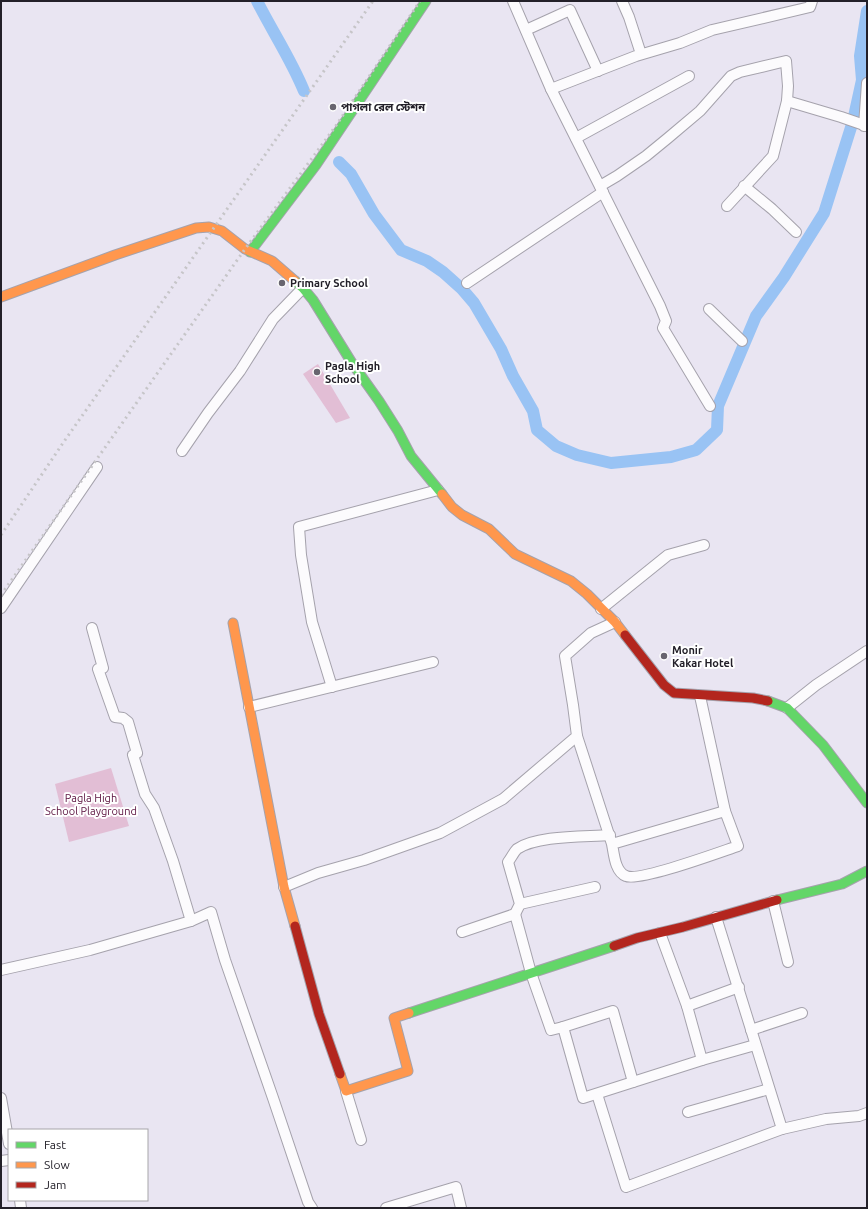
<svg xmlns="http://www.w3.org/2000/svg" width="868" height="1209" font-family="Ubuntu,'Noto Sans Bengali',sans-serif">
<style>
.green{fill:#e2bed5}
.lines{fill:none;stroke-linecap:round;stroke-linejoin:round}
.canal{stroke:#99c3f4;stroke-width:12}
.street-casing{stroke:#a5a2ac;stroke-width:12}
.fast-casing{stroke:#a5a2ac;stroke-width:11}
.slow-casing{stroke:#a5a2ac;stroke-width:11}
.jam-casing{stroke:#a5a2ac;stroke-width:11}
.street{stroke:#fcfbfd;stroke-width:10}
.fast{stroke:#63d668;stroke-width:9}
.slow{stroke:#ff974d;stroke-width:9}
.jam{stroke:#b3261e;stroke-width:9}
.rail{stroke:#c6c5c8;stroke-width:3;stroke-dasharray:2 4;stroke-linecap:butt}
.poi-dot{fill:#68656f;stroke:#fff;stroke-width:1.5}
.labels{text-anchor:middle;stroke-width:4;stroke-linejoin:round;paint-order:stroke}
.poi-label{font-size:11px;font-weight:bold;fill:#232029;stroke:#fff;text-anchor:start}
.park-label{font-size:11px;fill:#5a113e;stroke:#fff}
</style>
<rect width="100%" height="100%" fill="#e9e5f2"/>
<g class="green">
<path d="M318 364 350 418 336 423 303 374Z"/>
<path d="M111 768 129 826 69 842 55 784Z"/>
</g>
<g class="lines">
<g class="canal">
<path d="M257 1C272 31 291 59 304 91"/>
<path d="M339 162 351 174 374 214 401 250 427 261 443 272 462 289 474 303 501 349 513 376 533 411 537 430 556 446 577 455 611 463 671 457 696 450 717 430 718 406 756 316 784 277 824 213 853 121 862 80 860 56 867 11"/>
</g>
<defs>
<g id="street">
<path d="M513 1 551 89 660 306 666 321 663 328 710 406"/>
<path d="M622 1 629 17 641 54"/>
<path d="M526 30 570 10 598 71"/>
<path d="M551 89 636 56 680 43 712 30 810 7 812 1"/>
<path d="M787 101 841 117 867 126"/>
<path d="M864 126 867 83"/>
<path d="M576 138 689 76"/>
<path d="M600 186 617 176 646 156 668 138 700 111 731 76 740 72 786 61 788 86 787 101 773 156 727 206"/>
<path d="M744 186 772 209 796 232"/>
<path d="M467 283 603 192"/>
<path d="M709 309 742 341"/>
<path d="M182 451 208 413 240 371 273 319 303 288"/>
<path d="M1 608 97 467"/>
<path d="M601 609 668 555 704 545"/>
<path d="M92 628 103 668 98 669 115 717 123 718 128 722 137 753 133 755 145 794 154 808 173 861 191 921"/>
<path d="M332 687 312 622 301 555 299 527 438 490"/>
<path d="M700 696 725 811"/>
<path d="M249 707 433 662"/>
<path d="M787 708 816 685 867 651"/>
<path d="M577 736 612 844 725 811 738 846C720 852 639 882 626 876 615 872 614 854 612 844"/>
<path d="M284 887 318 873 364 860 440 833 503 799 577 736 573 705 565 656 591 633 615 622"/>
<path d="M773 901 788 962"/>
<path d="M520 904 595 887"/>
<path d="M515 914 520 904 508 862C511 858 514 852 517 849 537 835 585 837 610 835"/>
<path d="M462 932 515 914 531 973 551 1030 563 1027 583 1098 702 1060"/>
<path d="M660 933 687 1006 702 1060 755 1045"/>
<path d="M1 970 90 950 191 921 211 912 225 960 273 1098 308 1202 312 1208"/>
<path d="M687 1006 739 987"/>
<path d="M563 1027 613 1011 633 1082"/>
<path d="M751 1030 802 1013"/>
<path d="M346 1091 361 1140"/>
<path d="M597 1094 626 1187 782 1129 716 917"/>
<path d="M1 1098 9 1144"/>
<path d="M688 1112 769 1089"/>
<path d="M782 1129 826 1119 859 1116 867 1113"/>
<path d="M1 1161 9 1160"/>
<path d="M20 1200 21 1208"/>
<path d="M386 1208 456 1187 461 1208"/>
</g>
<g id="fast">
<path d="M250 252 316 165 426 1"/>
<path d="M295 281 303 288 313 300 352 363 379 401 398 431 411 456 442 494"/>
<path d="M768 701 787 708 823 745 867 803"/>
<path d="M777 900 842 884 867 871"/>
<path d="M409 1013 614 946"/>
</g>
<g id="slow">
<path d="M1 297 115 255 196 228 209 227 222 231 245 249 272 261 295 281"/>
<path d="M442 494 452 507 462 515 489 529 515 554 571 581 587 594 615 622 625 635"/>
<path d="M233 623 284 887 295 926"/>
<path d="M340 1074 346 1091 408 1071 394 1018 409 1013"/>
</g>
<g id="jam">
<path d="M625 635 664 685 674 693 753 698 768 701"/>
<path d="M295 926 319 1014 340 1074"/>
<path d="M614 946 637 938 683 927 777 900"/>
</g>
</defs>
<use href="#street" class="street-casing"/>
<use href="#fast" class="fast-casing"/>
<use href="#slow" class="slow-casing"/>
<use href="#jam" class="jam-casing"/>
<use href="#street" class="street"/>
<use href="#fast" class="fast"/>
<use href="#slow" class="slow"/>
<use href="#jam" class="jam"/>
<g class="rail">
<path d="M1 535 63 443 373 1"/>
<path d="M1 595 245 249 335 127 420 1"/>
</g>
</g>
<g class="poi-dot">
<circle cx="333" cy="107" r="4"/>
<circle cx="282" cy="283" r="4"/>
<circle cx="317" cy="372" r="4"/>
<circle cx="664" cy="656" r="4"/>
</g>
<g class="labels">
<g class="poi-label">
<text x="341" y="111">পাগলা রেল স্টেশন</text>
<text x="290" y="287">Primary School</text>
<text x="325" y="370">Pagla High<tspan x="325" dy="13">School</tspan></text>
<text x="672" y="654">Monir<tspan x="672" dy="13">Kakar Hotel</tspan></text>
</g>
<g class="park-label">
<text x="91" y="802">Pagla High<tspan x="91" dy="13">School Playground</tspan></text>
</g>
</g>
<rect width="868" height="1209" fill="none" stroke="#232029" stroke-width="4"/>
<rect x="8" y="1129" width="140" height="72" fill="#ffffff" stroke="#a7a6a9"/>
<rect x="16" y="1142" width="20" height="6" fill="#63d668" stroke="#a7a6a9"/>
<text x="44" y="1149" font-size="12" fill="#232029">Fast</text>
<rect x="16" y="1162" width="20" height="6" fill="#ff974d" stroke="#a7a6a9"/>
<text x="44" y="1169" font-size="12" fill="#232029">Slow</text>
<rect x="16" y="1182" width="20" height="6" fill="#b3261e" stroke="#a7a6a9"/>
<text x="44" y="1189" font-size="12" fill="#232029">Jam</text>
</svg>
